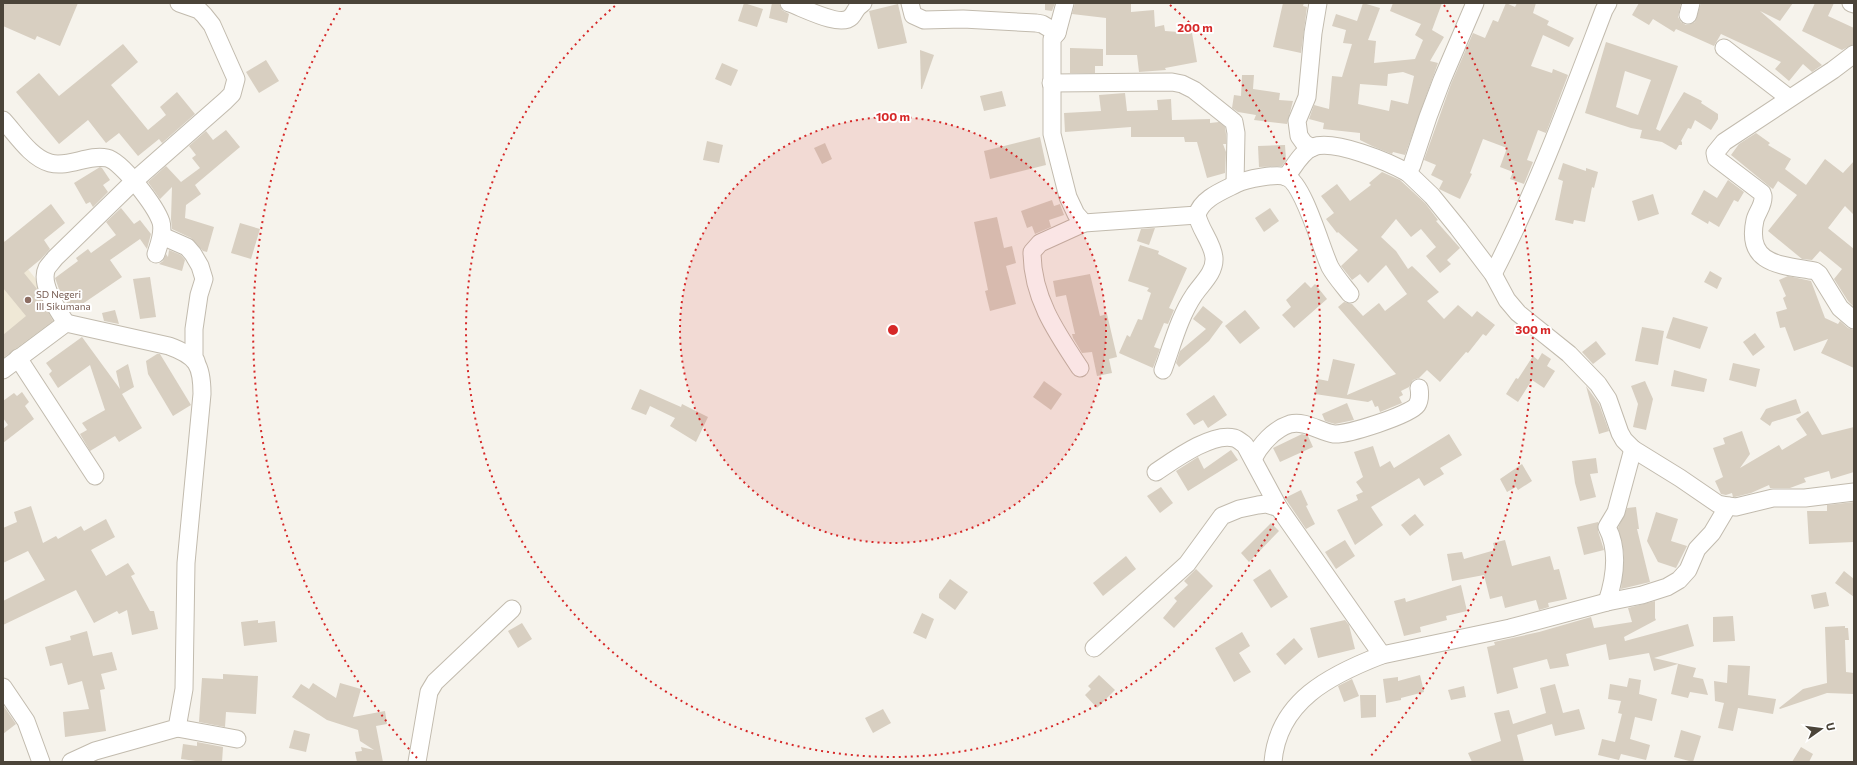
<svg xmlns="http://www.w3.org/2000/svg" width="1857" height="765" font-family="Commissioner,sans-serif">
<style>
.education{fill:#efe8d6}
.building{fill:#d8cfc1;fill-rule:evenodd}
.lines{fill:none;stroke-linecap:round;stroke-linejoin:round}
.minor-casing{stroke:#c2bbae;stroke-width:19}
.minor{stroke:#fff;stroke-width:17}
.ring{fill:none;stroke:#d62828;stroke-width:2;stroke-dasharray:2 4}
.education-dot{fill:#8d6e63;stroke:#fff;stroke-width:1.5}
.labels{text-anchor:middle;stroke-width:4;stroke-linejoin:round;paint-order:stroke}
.education-label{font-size:10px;fill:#785e54;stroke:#fff;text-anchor:start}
.centre{fill:#d62828;stroke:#fff;stroke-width:2}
.ring-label{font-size:12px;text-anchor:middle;font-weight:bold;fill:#d62828;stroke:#fff;stroke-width:4;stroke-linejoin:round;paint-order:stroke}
</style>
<rect width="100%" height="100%" fill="#f6f3ec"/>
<path class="education" d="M3 239 45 290 63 320 3 368Z"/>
<g class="building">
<path d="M3 3H78L60 46 37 36 35 40 3 26Z"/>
<path d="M744 3 763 9 757 27 738 21Z"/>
<path d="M772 3H779L782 10 789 14 787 23 769 18Z"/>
<path d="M1045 3H1055L1052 11 1045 10Z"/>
<path d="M1075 3H1131V12L1154 10 1155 27 1164 25 1165 31 1192 33 1197 62 1165 68 1166 70 1139 72 1137 55H1106V18L1072 14Z"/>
<path d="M1283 3H1304L1303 6 1307 7 1301 53 1273 47Z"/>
<path d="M1363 3 1380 8 1368 40 1376 41 1374 63 1415 59 1423 40 1415 35 1421 24 1390 11 1393 3H1442L1432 30 1444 37 1430 61 1438 63 1405 155 1393 152 1392 154 1372 146 1360 140V133L1323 129 1324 123 1309 119 1314 105 1329 109 1332 76 1342 77 1352 44 1343 43 1346 30 1332 26 1336 14 1357 21ZM1403 72 1414 76 1408 104 1391 100 1389 111 1358 104 1360 84 1387 86 1388 74Z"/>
<path d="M1506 3 1515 7 1517 3H1536L1533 13 1549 21 1547 25 1574 38 1569 47 1543 35 1531 66 1552 73 1553 69 1568 75 1546 133 1538 130 1527 160 1533 162 1524 184 1510 179 1513 172 1500 167 1507 148 1483 139 1470 173 1472 174 1460 199 1439 189 1443 181 1431 175 1436 165 1424 160 1451 84 1473 33 1485 38 1493 20 1498 22Z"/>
<path d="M1639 3H1681L1678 17 1681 22 1686 25 1691 24 1695 22 1701 3H1793L1780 21 1760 11 1822 65 1812 72 1803 64 1789 81 1775 69 1781 62 1721 34 1714 46 1676 29 1674 32 1653 19 1649 25 1632 15Z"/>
<path d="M1815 3H1834L1828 16 1854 28V44L1842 50 1802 31Z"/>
<path d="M898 4 907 43 878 49 869 11Z"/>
<path d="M1606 42 1678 66 1656 129 1660 131 1684 92 1702 101 1701 103 1718 114V119L1711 130 1695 120 1691 129 1688 128 1681 141 1682 142V145H1679L1676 150 1662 142 1640 138 1642 130 1631 128 1585 113ZM1625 71 1651 80 1638 115 1616 107Z"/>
<path d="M123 44 138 62 111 85 148 130 166 115 160 107 177 92 195 114 162 143 159 139 138 156 119 133 106 143 88 120 59 144 16 92 39 73 59 96Z"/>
<path d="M1070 48 1103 49V66H1095V73H1070Z"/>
<path d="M920 50 934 55 922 89H921Z"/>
<path d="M266 60 279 81 259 93 246 72Z"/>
<path d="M722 63 738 70 731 86 715 79Z"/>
<path d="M1242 75H1254L1253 89 1280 93 1279 100 1293 101 1287 124 1254 120 1256 115 1238 112 1232 108 1234 95 1241 96Z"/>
<path d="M1002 91 1006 106 984 111 980 96Z"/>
<path d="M1125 93 1127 111 1158 110 1157 100 1171 99 1172 120 1210 119V123L1219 122 1225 127 1226 134V144H1223L1226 152 1225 173 1207 178 1197 142H1185L1184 137H1131V127L1065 132 1064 113 1101 111 1099 95Z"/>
<path d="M226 130 240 147 195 185 201 194 186 205 185 218 214 227 207 252 203 251 191 238 172 229 171 219 172 187 160 199 148 182 166 166 181 182 200 168 192 158 196 155 189 146 206 131 213 140Z"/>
<path d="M1756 133 1770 143 1768 145 1791 159 1785 169 1806 185 1825 159 1843 173 1854 161V215L1845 206 1828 228 1854 249V307L1848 301 1834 279 1842 269 1820 251 1812 260 1802 259 1768 231 1797 195 1778 181 1773 189 1770 187 1731 155 1739 144Z"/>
<path d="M1040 137 1046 165 990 179 984 151Z"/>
<path d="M707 141 723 145 719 163 703 160Z"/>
<path d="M825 143 832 159 822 164 814 148Z"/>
<path d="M1285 145 1286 160 1282 166 1259 167 1258 146Z"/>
<path d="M1563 163 1586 171V168L1598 172 1594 188 1592 187 1585 222 1574 220 1573 224 1555 220 1563 181 1558 179Z"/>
<path d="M100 167 102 168 110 180 103 185 108 192 93 207 90 202 86 204 74 183Z"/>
<path d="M1382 172 1400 180 1425 203 1438 220 1436 221 1460 248 1447 260 1451 264 1440 273 1426 256 1436 247 1421 229 1411 237 1396 219 1381 237 1396 251 1408 269 1412 266 1439 292 1427 301 1444 319 1458 305 1472 317 1477 311 1495 325 1486 336 1483 334 1468 353 1466 352 1440 382 1427 370 1419 378 1413 380 1409 387 1401 391 1403 395 1399 397 1402 403 1380 412 1378 406 1375 407 1372 400 1368 402 1315 394 1318 379 1328 381 1333 359 1355 364 1347 395 1396 374 1338 307 1344 302 1352 304 1363 316 1379 303 1385 311 1407 294 1386 265 1368 283 1360 274 1352 280 1341 266 1358 250 1338 232 1337 233 1326 219 1334 213 1321 196 1337 184 1350 201 1371 185 1369 183Z"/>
<path d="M1728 180 1744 192 1738 202 1734 200 1719 227 1709 221 1708 224 1691 214 1704 190 1717 198Z"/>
<path d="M1653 194 1659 214 1638 221 1632 201Z"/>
<path d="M1052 200 1054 206 1060 204 1064 215 1049 220 1051 227 1035 234 1032 226 1027 228 1021 211Z"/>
<path d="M51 204 65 223 44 240 50 249 41 259 24 273 37 289 42 301 53 321 3 358V335L26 316 3 288V243Z"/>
<path d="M121 208 134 224 140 220 151 234 147 249 140 239 110 260 122 277 72 311 60 292 55 278 78 261 76 258 88 249 91 253 116 235 106 222Z"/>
<path d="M1270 208 1279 221 1264 232 1255 218Z"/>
<path d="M997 217 1004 248 1012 246 1016 263 1006 266 1016 304 990 311 985 291 988 290 974 222Z"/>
<path d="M240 223 260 229 251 259 231 253Z"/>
<path d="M1155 228 1149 245 1137 241 1141 229Z"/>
<path d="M1140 245 1159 251 1158 254 1187 268 1169 308 1174 310 1168 324 1164 323 1154 347 1160 349 1153 368 1119 353 1127 335 1130 337 1138 319 1142 320 1151 293 1147 291 1149 288 1128 281Z"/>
<path d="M169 250 181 255 185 260 182 271 159 264 163 261 166 254 168 257Z"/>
<path d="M1710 271 1722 278 1717 289 1704 282Z"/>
<path d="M1090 274 1100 316 1107 314 1117 357 1109 359 1112 373 1097 376 1092 352 1082 353 1073 338 1072 334H1075L1066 295 1056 297 1053 281Z"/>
<path d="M1788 276 1811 281 1825 318 1838 324 1840 321 1848 328 1854 330V368L1821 353 1828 339 1794 351 1785 327 1780 328 1776 312 1787 309 1783 298 1786 296 1779 280Z"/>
<path d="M150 277 156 317 140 319 133 279Z"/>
<path d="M1305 282 1311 288 1315 284 1327 299 1294 328 1282 315 1291 307 1286 300Z"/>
<path d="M1203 306 1223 322 1209 341 1179 367 1176 363 1180 351 1206 329 1193 319Z"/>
<path d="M115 310 119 324 104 321 102 313Z"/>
<path d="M1245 310 1260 328 1240 344 1225 326Z"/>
<path d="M1673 317 1708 327 1700 349 1666 338Z"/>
<path d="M1642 327 1664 331 1658 365 1635 361Z"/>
<path d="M1755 333 1765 347 1753 356 1743 342Z"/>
<path d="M82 337 120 389 116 371 128 364 134 387 122 394 142 428 119 442 115 436 90 451 80 434 87 430 82 423 105 410 90 365 58 388 49 374 52 371 46 363Z"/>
<path d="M1596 341 1606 354 1593 364 1582 352Z"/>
<path d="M1542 353 1551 359 1547 366 1555 371 1544 388 1532 380 1518 402 1506 394 1516 378 1518 379 1533 356 1538 360Z"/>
<path d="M157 354H160L191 405 173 416 148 374 146 361Z"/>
<path d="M1733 363 1760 369 1756 387 1729 380Z"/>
<path d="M1674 370 1707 379 1704 392 1671 386Z"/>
<path d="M1044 381 1062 394 1051 410 1033 397Z"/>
<path d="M1645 381 1653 399 1646 430 1633 427 1638 404 1631 386Z"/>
<path d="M1586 386 1599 404 1609 431 1599 434Z"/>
<path d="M640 389 681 407 682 404 708 417 696 442 670 426 675 418 650 406 646 415 631 409Z"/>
<path d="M22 392 29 402 25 406 34 419 3 443V429L8 425 3 418V401L14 393 17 396Z"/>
<path d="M1214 395 1227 415 1208 428 1203 420 1194 425 1186 414Z"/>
<path d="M1796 399 1801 413 1772 422 1770 426 1760 419 1766 409Z"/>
<path d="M1347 403 1354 420 1335 424 1325 421 1322 414Z"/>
<path d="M1808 411 1822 435 1854 427V472L1831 479 1829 471 1804 478 1806 482 1790 488H1770L1769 485 1751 493 1735 497H1733L1732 493 1726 495 1721 494 1715 481 1723 477 1713 448 1725 444 1723 438 1742 431 1750 454 1740 468 1779 445 1782 450 1807 435 1796 419Z"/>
<path d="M1302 434 1308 436 1313 447 1280 462 1273 448Z"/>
<path d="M1449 434 1462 455 1440 468 1444 474 1424 486 1419 478 1371 507 1383 525 1355 545 1337 510 1358 500 1356 495 1363 492 1356 482 1363 477 1354 452 1373 446 1380 467 1390 461 1394 468Z"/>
<path d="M1231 450 1238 460 1188 491 1176 471 1198 457 1204 469Z"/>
<path d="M1596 458 1598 473 1590 474 1596 497 1580 501 1575 483 1572 461Z"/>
<path d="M1522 464 1532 481 1518 490 1516 487 1507 492 1500 479Z"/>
<path d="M1161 487 1173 503 1160 513 1147 496Z"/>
<path d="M1301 490 1308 505 1306 506 1315 524 1306 529 1285 498Z"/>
<path d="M1854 502V542L1809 544 1807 511H1827V505Z"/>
<path d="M31 506 43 543 56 536 58 539 81 526 84 531 106 519 115 537 91 550 106 576 128 563 135 574 131 576 150 611H154L158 629 132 635 127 610 119 614 117 611 94 623 76 590 3 625V601L45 580 28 551 3 563V528L17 522 14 512Z"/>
<path d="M1636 507 1639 529H1637L1650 582 1621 589 1624 554 1618 528 1627 508Z"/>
<path d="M1656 512 1678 519 1671 541 1687 546 1676 568 1658 562 1647 541Z"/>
<path d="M1415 514 1424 525 1410 536 1401 525Z"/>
<path d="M1598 522V531L1604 550 1584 555 1577 527Z"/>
<path d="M1271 523 1279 531 1249 562 1241 553Z"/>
<path d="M1345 540 1355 556 1336 569 1325 552Z"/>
<path d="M1505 540 1512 566 1550 556 1554 570 1559 569 1567 599 1548 603 1549 607 1539 610 1536 600 1505 608 1502 596 1490 599 1484 575 1452 581 1447 554 1462 552 1464 559 1495 550 1493 543Z"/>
<path d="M1126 556 1136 569 1103 596 1093 583Z"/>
<path d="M1196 569 1213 586 1174 628 1163 618 1177 601 1174 598 1188 585 1184 581Z"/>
<path d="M1270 569 1288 597 1271 608 1253 580Z"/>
<path d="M1844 571 1854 579V597L1835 583Z"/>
<path d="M950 579 968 592 955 610 939 598V594Z"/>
<path d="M1461 585 1467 611 1446 616 1447 620 1420 627 1421 632 1404 636 1394 601 1405 598 1406 602Z"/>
<path d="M1826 592 1829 606 1814 609 1811 595Z"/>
<path d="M1655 601V618L1656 620 1624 637 1625 641 1688 624 1694 646 1654 658 1696 668 1693 677 1703 679 1708 695 1690 692 1688 698 1671 694 1678 664 1654 671 1649 653 1609 660 1606 644 1566 654 1569 666 1550 669 1547 659 1513 668 1518 688 1497 694 1487 647 1495 645 1494 642 1539 632 1591 617 1594 628 1632 622 1628 608Z"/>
<path d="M922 613 934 619 926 639 913 633Z"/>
<path d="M1733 616 1735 641 1713 642V617Z"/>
<path d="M258 620V623L275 621 277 642 244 646 241 622Z"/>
<path d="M1345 620 1349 625 1355 649 1318 658 1310 628Z"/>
<path d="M522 623 532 639 518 648 508 631Z"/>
<path d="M1845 626V628H1848L1849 640H1845L1846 672 1854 673V694L1827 693 1780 709 1779 708 1803 689 1827 683 1825 627Z"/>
<path d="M87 631 93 656 112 652 117 670 101 674 105 689 100 690 106 731 65 737 63 712 89 709 82 681 68 685 62 663 50 666 45 647 71 640 70 636Z"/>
<path d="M1242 632 1250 646 1239 653 1251 672 1234 682 1215 648Z"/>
<path d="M1294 638 1303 649 1285 665 1276 654Z"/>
<path d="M1728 665 1750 666 1748 695 1776 699 1773 714 1738 708 1733 731 1718 728 1724 703 1715 701 1714 681 1727 683Z"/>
<path d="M223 674 258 676 256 714 226 712 225 727 199 722 202 678 223 679Z"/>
<path d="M1099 675 1115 690 1097 708 1085 695 1091 689 1088 686Z"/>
<path d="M1420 675 1424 692 1401 698V700L1386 703 1383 679 1398 677V681Z"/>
<path d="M1629 678 1641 680 1639 694 1657 699 1652 721 1635 717 1630 739 1650 745 1646 760 1621 754 1619 760 1598 755 1602 739 1615 742 1622 714 1618 713 1621 701 1608 699 1610 684 1627 687Z"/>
<path d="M1352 679 1359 696 1344 702 1338 686Z"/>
<path d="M313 683 336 698 340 683 361 689 353 717 385 711 387 724 376 726 383 762H357L355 752 362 751 361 747 374 750 360 741 358 730 327 720 292 697 301 684 309 689Z"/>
<path d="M1555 684 1563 713 1579 709 1585 729 1555 736 1552 724 1517 735 1524 762H1472L1468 753 1501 741 1494 713 1509 710 1513 724 1546 713 1540 688Z"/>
<path d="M1464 686 1466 697 1451 700 1448 690Z"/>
<path d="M1360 695H1376V717L1361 718Z"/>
<path d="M3 705 16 724 3 734Z"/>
<path d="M883 709 891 723 873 733 865 718Z"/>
<path d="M294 730 310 734 306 752 289 748Z"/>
<path d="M1681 730 1701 736 1693 762 1674 757Z"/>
<path d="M197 742 223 747 222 762H203L181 759 183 744 197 746Z"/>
<path d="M1801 747 1813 754 1809 762H1792Z"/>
</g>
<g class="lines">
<defs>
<g id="minor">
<path d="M789 3C802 7 840 28 851 17 856 12 854 9 863 3"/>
<path d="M910 3 913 15 924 20 963 19 1036 23 1042 24 1057 33 1052 39V134L1068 197 1076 214 1084 223 1197 215C1201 199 1222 191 1236 184 1246 179 1277 173 1287 177 1304 185 1321 248 1330 267 1335 276 1343 285 1350 294"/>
<path d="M1851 3 1854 4"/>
<path d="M1688 15 1691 3"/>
<path d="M1057 33 1065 3"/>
<path d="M1724 48 1789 98"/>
<path d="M1854 54 1833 70 1724 142 1715 153 1716 158 1762 193 1763 196C1764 205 1757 212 1755 220 1745 266 1783 265 1815 271L1819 274 1840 308 1854 320"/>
<path d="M1051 83 1172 82 1182 84 1194 90 1234 122 1236 133 1235 184"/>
<path d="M3 120C16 134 31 158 50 163 69 168 88 154 107 158 122 161 156 207 161 222 164 233 159 244 156 254"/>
<path d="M1312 148 1304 143 1299 136 1297 121 1307 97 1313 33 1318 3"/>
<path d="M1408 173 1432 196 1458 228 1493 274 1507 300 1518 313 1569 354 1598 384 1608 399 1620 433 1624 440 1633 449 1680 478 1718 504 1728 506 1736 507 1773 498H1805L1854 492"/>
<path d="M1286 177C1294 167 1301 152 1313 147 1334 139 1389 162 1408 173L1412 165 1428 117 1442 80 1475 3"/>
<path d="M162 236 187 247 193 254 200 266 204 279 199 295 194 329V357L196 361"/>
<path d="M1493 274C1537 189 1570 99 1604 10L1608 3"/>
<path d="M66 323C58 310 39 284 47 268 49 265 52 262 55 258L134 181 225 101 232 94 236 79 212 25 204 15 199 10 179 3"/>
<path d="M18 358 95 476"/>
<path d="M1080 368C1056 332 1032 297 1032 252L1040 243 1084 223"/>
<path d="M3 370 66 323 169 346C197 356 202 365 202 394L186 563 184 689 177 728 95 751 71 762"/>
<path d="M1163 370C1172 346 1179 317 1194 295 1201 284 1215 273 1214 258 1213 243 1200 230 1197 215"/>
<path d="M1253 459C1260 445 1274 429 1290 424 1305 420 1320 432 1334 434 1347 435 1410 415 1417 405 1420 400 1420 394 1419 388"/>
<path d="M1156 472C1174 460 1212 432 1234 438 1238 439 1241 442 1245 445L1279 508 1382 655C1330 675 1278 701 1273 762"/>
<path d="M1607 602C1615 578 1619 550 1607 527L1616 512 1633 449"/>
<path d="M1094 648 1187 564 1222 516 1239 509 1258 505 1266 504 1279 508"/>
<path d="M1382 655 1510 628 1607 602 1642 595 1667 587 1679 580 1688 570 1697 549 1712 533 1728 506"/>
<path d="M3 687 26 721 41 762"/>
<path d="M177 728 237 739"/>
<path d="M417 762 429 692 435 682 512 609"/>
</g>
</defs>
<use href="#minor" class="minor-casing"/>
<use href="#minor" class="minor"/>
</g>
<circle cx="893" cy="330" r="213" fill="#d62828" fill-opacity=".12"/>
<g class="ring">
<circle cx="893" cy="330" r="213"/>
<path d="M1170 5A427 427 0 1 1 616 5"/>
<path d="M417 758A640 640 0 0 1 342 5M1444 5A640 640 0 0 1 1369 758"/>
</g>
<circle class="education-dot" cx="28" cy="300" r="4"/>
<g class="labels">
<g class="education-label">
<text x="36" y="298">SD Negeri<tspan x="36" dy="12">III Sikumana</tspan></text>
</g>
</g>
<circle cx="893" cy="330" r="6" class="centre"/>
<g class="ring-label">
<text x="1195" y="32">200 m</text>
<text x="893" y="121">100 m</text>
<text x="1533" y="334">300 m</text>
</g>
<rect width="1857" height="765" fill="none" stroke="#4b4439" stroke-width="8"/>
<g transform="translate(1821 729) rotate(76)" stroke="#ffffff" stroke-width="3" paint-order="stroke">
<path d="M0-3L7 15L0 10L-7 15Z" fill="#4b4439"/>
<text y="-6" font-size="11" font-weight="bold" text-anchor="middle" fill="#4b4439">U</text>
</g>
</svg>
